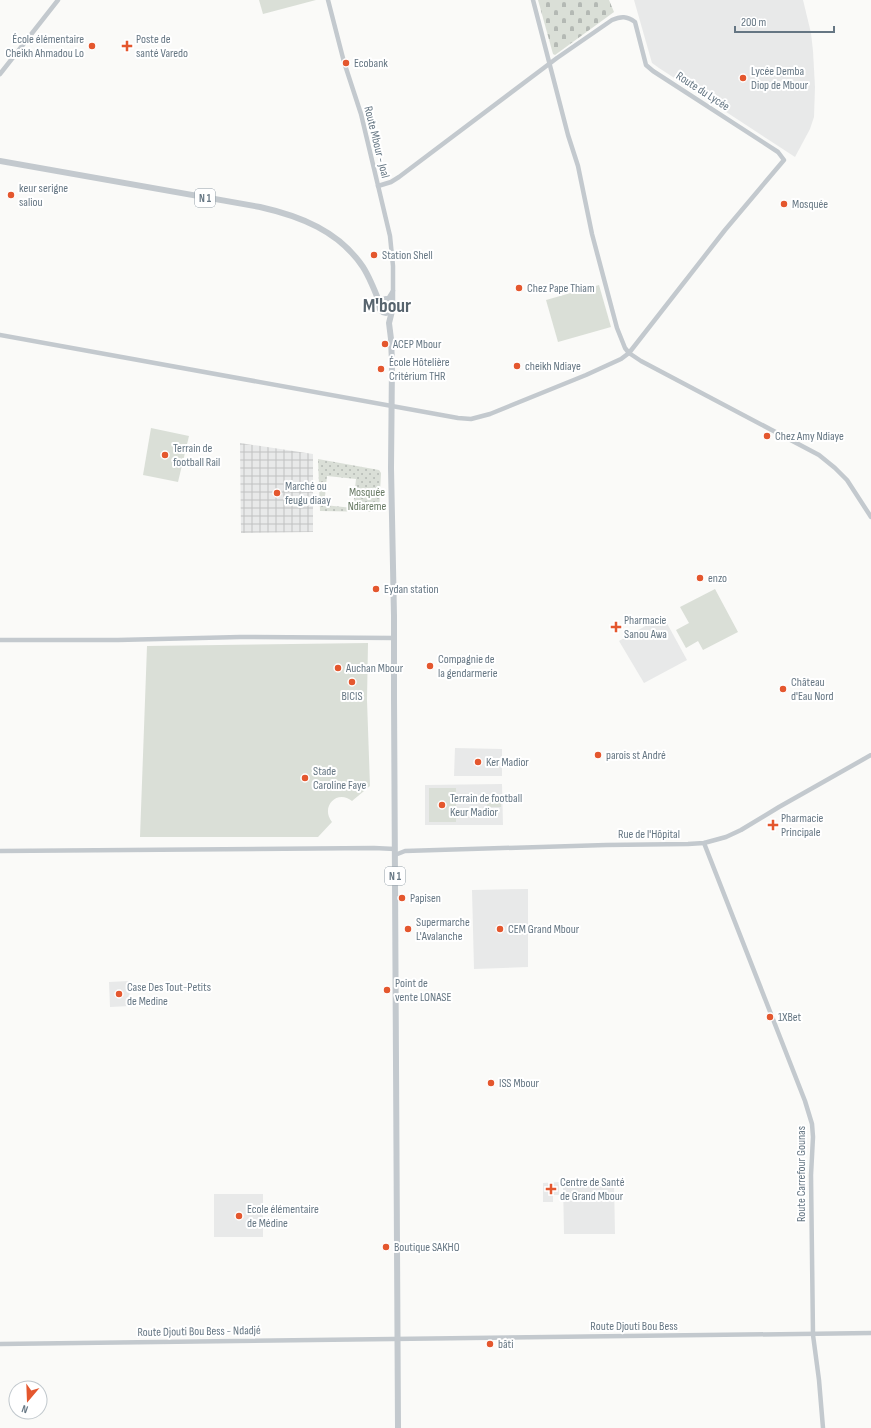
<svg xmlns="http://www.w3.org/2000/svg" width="871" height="1428" font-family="'Sofia Sans Condensed',sans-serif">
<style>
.built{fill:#e8e9e9}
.industrial{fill:url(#industrial-grid)}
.grass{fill:#dadfd7}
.cemetery{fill:url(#cemetery-stones)}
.park{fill:url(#park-dots);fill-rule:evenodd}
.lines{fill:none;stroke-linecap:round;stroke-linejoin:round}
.secondary{stroke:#c3c9ce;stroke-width:4.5}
.highway{stroke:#c3c9ce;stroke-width:6}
.poi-dot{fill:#e4572e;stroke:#fff;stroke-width:1.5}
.labels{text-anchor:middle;stroke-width:4;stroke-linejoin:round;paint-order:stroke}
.shield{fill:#fff;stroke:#939fa8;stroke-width:1}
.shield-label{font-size:11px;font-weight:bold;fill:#657683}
.poi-label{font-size:12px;fill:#657683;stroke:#fff;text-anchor:start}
.street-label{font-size:12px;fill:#657683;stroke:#fff}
.park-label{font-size:12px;fill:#687a64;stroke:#fff}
.town-label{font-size:20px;font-weight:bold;fill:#57646e;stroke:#fff}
</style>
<defs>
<pattern id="industrial-grid" width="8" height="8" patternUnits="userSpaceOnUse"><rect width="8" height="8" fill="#e8e9e9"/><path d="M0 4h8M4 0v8" fill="none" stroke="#c0c1c2"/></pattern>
<pattern id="cemetery-stones" width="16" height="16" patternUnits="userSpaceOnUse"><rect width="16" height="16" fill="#dadfd7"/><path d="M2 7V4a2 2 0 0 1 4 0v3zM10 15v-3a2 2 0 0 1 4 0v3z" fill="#b4b9b4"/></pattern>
<pattern id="park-dots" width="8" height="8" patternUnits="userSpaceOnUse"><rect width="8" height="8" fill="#dadfd7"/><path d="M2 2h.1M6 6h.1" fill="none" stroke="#b4b9b4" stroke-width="1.8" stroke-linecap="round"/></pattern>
</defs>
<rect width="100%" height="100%" fill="#fafaf8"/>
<g class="built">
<path d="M634 0H803L811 33 813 51 815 87 814 117 810 129 795 157 659 68 652 63Z"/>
<path d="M663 616 687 660 644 683 619 641Z"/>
<path d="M455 748 502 749V776H454Z"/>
<path d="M502 784 503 825H425V785Z"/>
<path d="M528 889V967L474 969 472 890Z"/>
<path d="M129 981 130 1006 110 1007 109 982Z"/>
<path d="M559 1182V1195H553V1202H543V1183Z"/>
<path d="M563 1182H614L615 1234H564Z"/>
<rect x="214" y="1194" width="49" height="43"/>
</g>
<path class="industrial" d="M240 443 313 454V532L241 533Z"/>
<g class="grass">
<path d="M259 0H316L263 14Z"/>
<path d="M599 285 611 327 558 342 546 300Z"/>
<path d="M151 428 189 436 178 482 143 475Z"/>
<path d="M715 589 738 632 703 650 698 641 686 648 676 630 689 623 680 607Z"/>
<path d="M368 643 367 700 370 786 352 801C337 789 320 807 332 822L318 837H140L147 646Z"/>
<rect x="429" y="788" width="27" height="34"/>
<rect x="487" y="798" width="14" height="9"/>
</g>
<path class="cemetery" d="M538 0H609L614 12 555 55 553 54Z"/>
<path class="park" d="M318 459 379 470 381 473 379 512 320 511ZM327 476 356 479 353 508 324 505Z"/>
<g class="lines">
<g class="secondary">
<path d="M328 0 344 62 361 114 390 236 393 266V303"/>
<path d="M533 0 568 135 578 166 592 234 617 328 625 348 629 353 641 361 819 455 835 468 847 480 871 517"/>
<path d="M0 74 58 0"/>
<path d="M388 299 393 291"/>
<path d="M0 335 458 418 471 419 490 414 586 375 621 359 629 353 725 230 784 160 778 152 653 71 646 65 635 22C627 16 621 16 612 20L557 58 399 177 391 182 378 186"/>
<path d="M0 640H118L240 637 394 638"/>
<path d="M704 843 778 1032 805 1101 812 1124 813 1137 811 1175 813 1335 819 1380 823 1428"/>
<path d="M0 851 374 848 395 849"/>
<path d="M395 855 405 851 606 845 688 844 704 843 726 837 741 830 779 807 871 755"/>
<path d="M0 1344 871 1333"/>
</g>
<g class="highway">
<path d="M0 161 260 207C300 216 339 231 363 267 370 278 375 291 380 304"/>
<circle cx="386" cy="306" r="7"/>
<path d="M392 311 389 323 391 339 392 363 391 468 394 616V697L398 1428"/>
</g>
</g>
<g class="poi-dot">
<circle cx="92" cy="46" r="4"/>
<path d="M125 40h4v4h4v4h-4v4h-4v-4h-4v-4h4z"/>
<circle cx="346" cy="63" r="4"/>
<circle cx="743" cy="78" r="4"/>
<circle cx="11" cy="195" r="4"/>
<circle cx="784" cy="204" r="4"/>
<circle cx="374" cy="255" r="4"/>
<circle cx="519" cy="288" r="4"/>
<circle cx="385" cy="344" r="4"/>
<circle cx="517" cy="366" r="4"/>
<circle cx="381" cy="369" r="4"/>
<circle cx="767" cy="436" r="4"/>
<circle cx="165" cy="455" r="4"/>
<circle cx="277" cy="493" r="4"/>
<circle cx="700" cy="578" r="4"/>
<circle cx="376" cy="589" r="4"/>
<path d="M614 621h4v4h4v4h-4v4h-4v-4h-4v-4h4z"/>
<circle cx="430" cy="666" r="4"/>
<circle cx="338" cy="668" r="4"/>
<circle cx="352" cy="682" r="4"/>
<circle cx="783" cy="689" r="4"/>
<circle cx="598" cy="755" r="4"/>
<circle cx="478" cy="762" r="4"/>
<circle cx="305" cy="778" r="4"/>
<circle cx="442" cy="805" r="4"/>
<path d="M771 819h4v4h4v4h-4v4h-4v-4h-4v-4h4z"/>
<circle cx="402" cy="898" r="4"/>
<circle cx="408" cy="929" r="4"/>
<circle cx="500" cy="929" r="4"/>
<circle cx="387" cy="990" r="4"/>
<circle cx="119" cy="994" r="4"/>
<circle cx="770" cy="1017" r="4"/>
<circle cx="491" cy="1083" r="4"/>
<path d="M549 1183h4v4h4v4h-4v4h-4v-4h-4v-4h4z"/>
<circle cx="239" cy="1216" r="4"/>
<circle cx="386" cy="1247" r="4"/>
<circle cx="490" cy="1344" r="4"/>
</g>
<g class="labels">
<g class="shield">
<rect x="195" y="189" width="20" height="18" rx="3"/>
<rect x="385" y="867" width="20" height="18" rx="3"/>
</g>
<g class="shield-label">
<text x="205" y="202">N 1</text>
<text x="395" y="880">N 1</text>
</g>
<g class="poi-label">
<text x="84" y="43" text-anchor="end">École élémentaire<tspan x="84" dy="14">Cheikh Ahmadou Lo</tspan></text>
<text x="136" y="43">Poste de<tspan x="136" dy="14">santé Varedo</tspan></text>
<text x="354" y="67">Ecobank</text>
<text x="751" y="75">Lycée Demba<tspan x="751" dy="14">Diop de Mbour</tspan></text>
<text x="19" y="192">keur serigne<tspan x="19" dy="14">saliou</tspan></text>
<text x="792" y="208">Mosquée</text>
<text x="382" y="259">Station Shell</text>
<text x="527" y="292">Chez Pape Thiam</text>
<text x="393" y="348">ACEP Mbour</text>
<text x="389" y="366">École Hôtelière<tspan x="389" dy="14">Critérium THR</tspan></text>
<text x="525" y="370">cheikh Ndiaye</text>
<text x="775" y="440">Chez Amy Ndiaye</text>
<text x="173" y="452">Terrain de<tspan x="173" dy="14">football Rail</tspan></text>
<text x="285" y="490">Marché ou<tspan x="285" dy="14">feugu diaay</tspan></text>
<text x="708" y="582">enzo</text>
<text x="384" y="593">Eydan station</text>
<text x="624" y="624">Pharmacie<tspan x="624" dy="14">Sanou Awa</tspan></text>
<text x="438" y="663">Compagnie de<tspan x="438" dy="14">la gendarmerie</tspan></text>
<text x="346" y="672">Auchan Mbour</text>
<text x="791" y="686">Château<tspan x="791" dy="14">d'Eau Nord</tspan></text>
<text x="352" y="700" text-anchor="middle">BICIS</text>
<text x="606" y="759">parois st André</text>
<text x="486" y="766">Ker Madior</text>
<text x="313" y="775">Stade<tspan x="313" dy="14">Caroline Faye</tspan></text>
<text x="450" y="802">Terrain de football<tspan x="450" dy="14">Keur Madior</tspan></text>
<text x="781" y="822">Pharmacie<tspan x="781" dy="14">Principale</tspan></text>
<text x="410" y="902">Papisen</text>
<text x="416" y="926">Supermarche<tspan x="416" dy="14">L'Avalanche</tspan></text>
<text x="508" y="933">CEM Grand Mbour</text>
<text x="395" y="987">Point de<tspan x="395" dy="14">vente LONASE</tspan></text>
<text x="127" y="991">Case Des Tout-Petits<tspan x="127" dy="14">de Medine</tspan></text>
<text x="778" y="1021">1XBet</text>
<text x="499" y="1087">ISS Mbour</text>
<text x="560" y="1186">Centre de Santé<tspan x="560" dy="14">de Grand Mbour</tspan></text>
<text x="247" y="1213">Ecole élémentaire<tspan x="247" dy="14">de Médine</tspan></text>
<text x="394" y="1251">Boutique SAKHO</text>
<text x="498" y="1348">bâti</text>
</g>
<g class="street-label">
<text transform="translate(703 91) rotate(33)" y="4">Route du Lycée</text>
<text transform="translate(377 142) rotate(76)" y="4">Route Mbour - Joal</text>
<text x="649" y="838">Rue de l'Hôpital</text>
<text transform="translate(801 1174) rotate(-90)" y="4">Route Carrefour Gounas</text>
<text x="634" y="1330">Route Djouti Bou Bess</text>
<text transform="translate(199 1331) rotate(-1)" y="4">Route Djouti Bou Bess - Ndadjé</text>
</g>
<g class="park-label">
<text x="367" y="496">Mosquée<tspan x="367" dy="14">Ndiareme</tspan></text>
</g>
<g class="town-label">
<text x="387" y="312">M'bour</text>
</g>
</g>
<g transform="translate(28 1400) rotate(199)"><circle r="19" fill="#ffffff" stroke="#c1c8cd"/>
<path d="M0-3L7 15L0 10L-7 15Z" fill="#e4572e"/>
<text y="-6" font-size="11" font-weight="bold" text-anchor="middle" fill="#657683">N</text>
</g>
<path d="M735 26v6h99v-6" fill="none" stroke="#657683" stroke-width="2"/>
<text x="741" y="26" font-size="12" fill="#657683" stroke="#ffffff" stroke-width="3" paint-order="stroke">200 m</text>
</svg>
